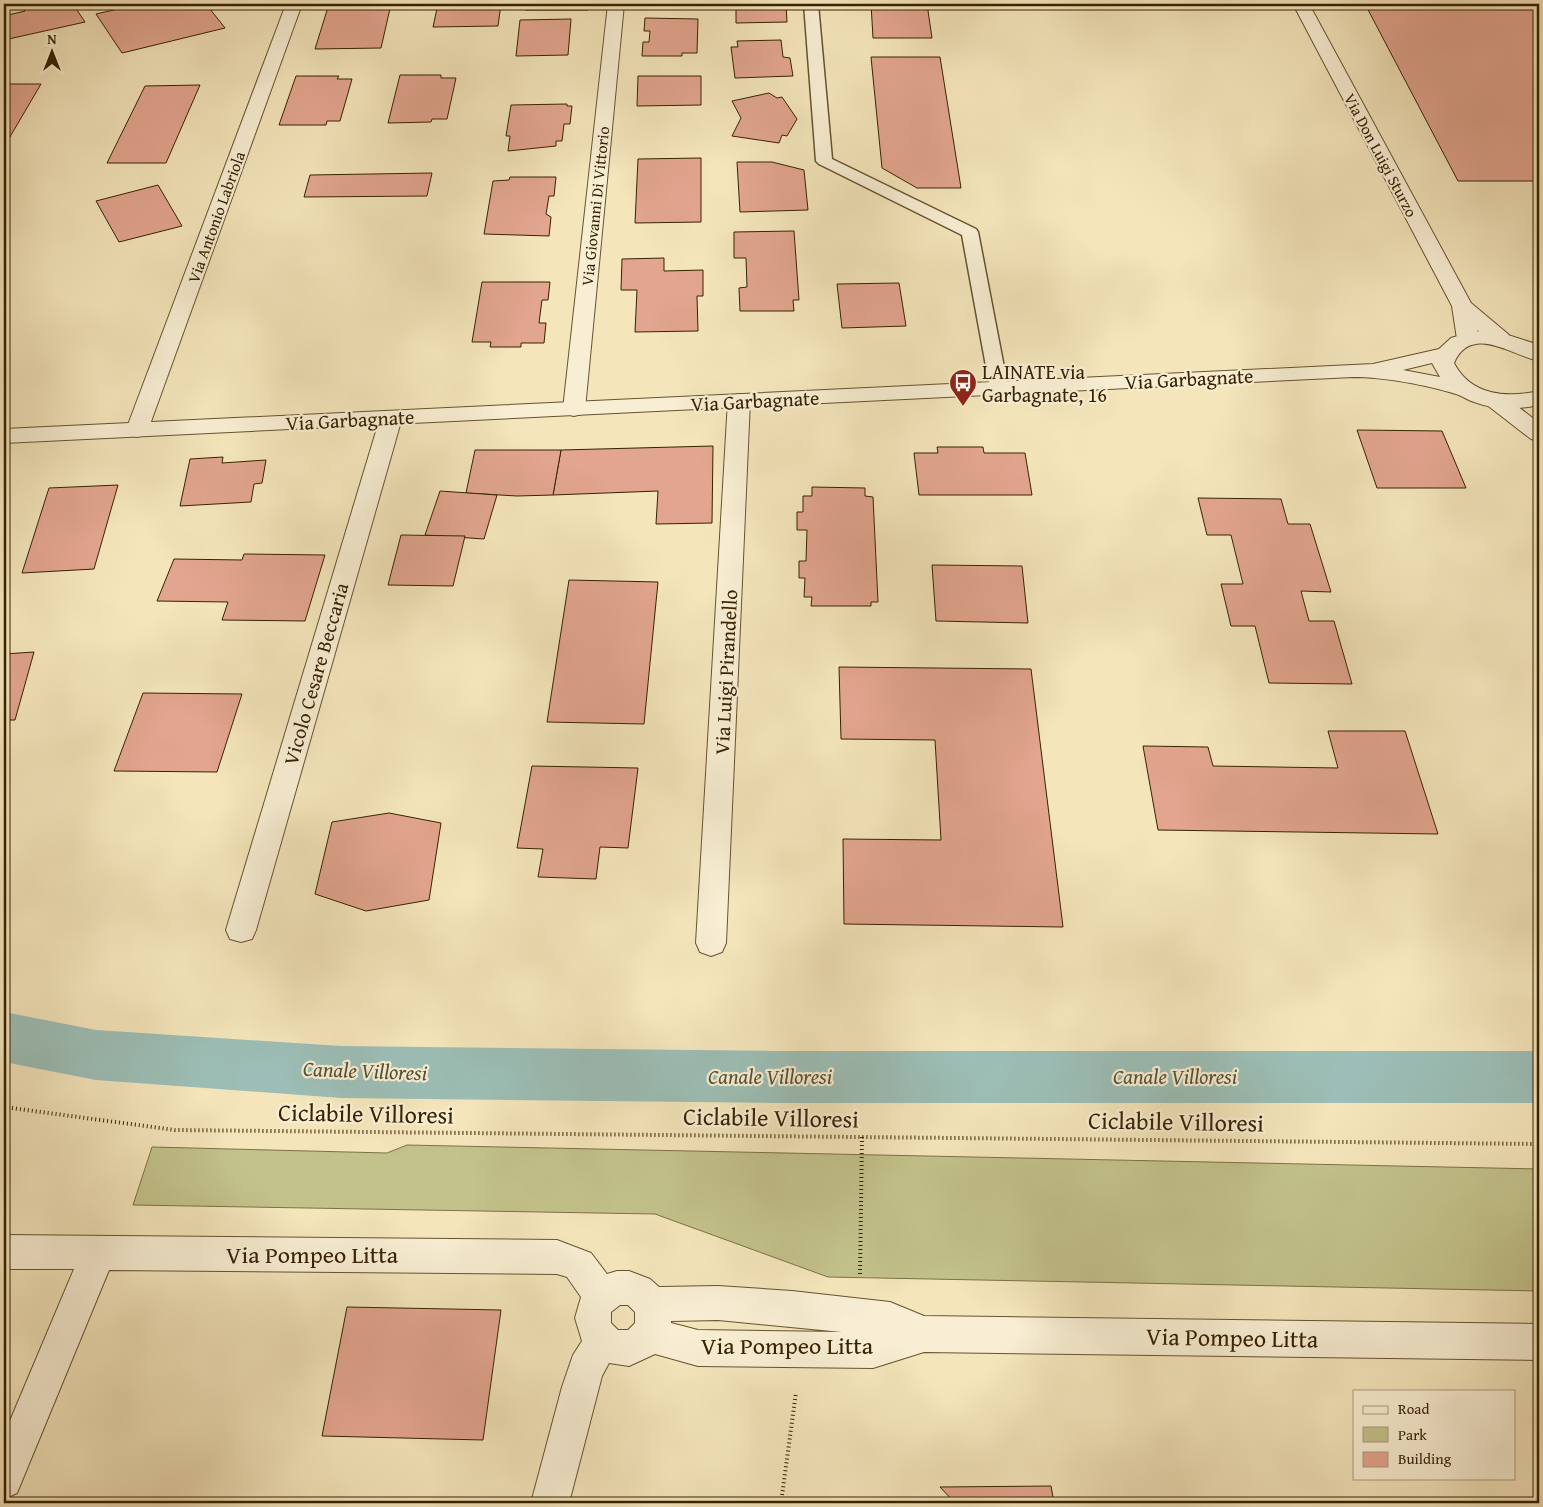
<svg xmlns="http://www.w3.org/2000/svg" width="1543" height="1507" font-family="'Gentium Book Plus',serif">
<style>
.green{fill:#c3c28b;stroke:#7d7246}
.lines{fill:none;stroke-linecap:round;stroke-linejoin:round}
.canal{fill:#9cbeb6;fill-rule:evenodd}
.building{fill:#e2a58f;stroke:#372200}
.service-casing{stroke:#66532f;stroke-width:3}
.minor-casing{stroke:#66532f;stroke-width:2}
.tertiary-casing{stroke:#66532f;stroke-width:2}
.path{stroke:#372200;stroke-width:4;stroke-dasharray:1 3;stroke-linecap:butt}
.service{fill:#f8eed3;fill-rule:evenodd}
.minor{fill:#f8eed3;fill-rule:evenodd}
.tertiary{fill:#f8eed3;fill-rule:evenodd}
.labels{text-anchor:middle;stroke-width:4.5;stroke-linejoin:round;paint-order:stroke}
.far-street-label{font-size:16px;fill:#372200;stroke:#f8eed3}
.poi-label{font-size:20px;fill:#372200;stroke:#f8eed3;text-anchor:start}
.street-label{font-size:20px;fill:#372200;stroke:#f8eed3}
.water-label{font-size:21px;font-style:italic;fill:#555137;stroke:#f8eed3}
.near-street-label{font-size:24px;fill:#372200;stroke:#f8eed3}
</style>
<rect width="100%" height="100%" fill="#f4e5bb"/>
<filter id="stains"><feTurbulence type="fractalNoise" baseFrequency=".004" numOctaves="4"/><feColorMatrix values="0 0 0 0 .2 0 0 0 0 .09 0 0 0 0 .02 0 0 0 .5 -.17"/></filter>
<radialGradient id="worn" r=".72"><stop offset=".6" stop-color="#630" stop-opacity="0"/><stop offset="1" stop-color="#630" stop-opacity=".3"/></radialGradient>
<path class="green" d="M407 1145 1539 1169V1291L828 1277 655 1214 133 1205 152 1147 387 1153Z"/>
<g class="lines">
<path class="canal" d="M4 1012 96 1030 341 1046 776 1051H1539V1103H776L341 1098 96 1080 4 1062Z"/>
</g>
<g class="building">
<path d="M31 4H73L85 22 4 40V16L25 11 21 6Z"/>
<path d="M140 4H206L225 28 122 53 96 14Z"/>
<path d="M329 4H391L381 48 315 49Z"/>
<path d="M438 4H501L498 26 433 27Z"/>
<path d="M526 4H589L588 10H525Z"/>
<path d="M736 4H786L787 22 736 23Z"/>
<path d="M871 4H927L932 38H873Z"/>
<path d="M1365 4H1539V181H1458Z"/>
<path d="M645 18 698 19 697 53H682V56H642L643 42H649L650 31H644Z"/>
<path d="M571 19 568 55 516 56 520 20Z"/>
<path d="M781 40 783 57 790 58 793 76 735 78 731 47H738L737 41Z"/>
<path d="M871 57H940L961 188H917L882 168Z"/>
<path d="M400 75H441V78H456L447 119H432L431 122 388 123Z"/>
<path d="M296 76H339L337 79H352L340 121H327L326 125H279Z"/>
<path d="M638 76H701V105L637 106Z"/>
<path d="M4 84H41L4 147Z"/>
<path d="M200 85 166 163H107L145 86Z"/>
<path d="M769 93 777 98 782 97 797 119 787 136 782 135 779 143 732 136 741 118 732 101Z"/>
<path d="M567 104V106H572L570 124H564L562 141H556V146L508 151 510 136H506L511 105Z"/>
<path d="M701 158V222L635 223 638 159Z"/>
<path d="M737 162H772L804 170 808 210 740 212Z"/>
<path d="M432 173 427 196 304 197 310 175Z"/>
<path d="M510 177H556L554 196H549L546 214 551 217 549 236 484 234 493 181 509 180Z"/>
<path d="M158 185 182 226 119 242 96 201Z"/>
<path d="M794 231 799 300H793L794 311H740L739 288 747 287 746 258H734V232Z"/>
<path d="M664 258V271L703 270V296H697L698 331 635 332 637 290H621L622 259Z"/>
<path d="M482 282H550L548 300H542L539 323H546L544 343H521V347H490L491 342H472Z"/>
<path d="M899 283 906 326 842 328 837 284Z"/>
<path d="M1357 430 1442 431 1466 488H1377Z"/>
<path d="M713 446 712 523 656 524 658 491 553 495 561 450Z"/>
<path d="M937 447H983L984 453H1025L1032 495H919L914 453H938Z"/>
<path d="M475 450H561L553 495 517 496 466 493Z"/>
<path d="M223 457 222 463 266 460 262 483 254 484 251 502 180 506 190 459Z"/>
<path d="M118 485 94 569 22 573 49 488Z"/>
<path d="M812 487 865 488V496L873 497 878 602H871V606H811L812 597H804L805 578H799V561H806L807 530H797V512H803V496H812Z"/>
<path d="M440 491 497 495 484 539 425 535Z"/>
<path d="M1198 498 1281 499 1288 524H1310L1331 592 1301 591 1309 621H1334L1352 684 1269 683 1255 626H1231L1221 584H1243L1231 535H1207Z"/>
<path d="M401 535 465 536 453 586 388 585Z"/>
<path d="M244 554 325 555 305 621 222 620 228 602 157 601 174 559 242 560Z"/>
<path d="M932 565 1022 566 1028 623 936 621Z"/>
<path d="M569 580 658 582 644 724 547 722Z"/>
<path d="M34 652 15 720H10L4 736V654Z"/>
<path d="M839 667 1031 669 1063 927 844 924 843 839 941 840 935 740 841 739Z"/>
<path d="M143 693 242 694 217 772 114 771Z"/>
<path d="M1328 731H1405L1438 834 1158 830 1143 746 1208 747 1213 766 1338 768Z"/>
<path d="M532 766 638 768 628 848 600 847 596 879 538 877 543 849 517 848Z"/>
<path d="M389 813 441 823 429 900 366 911 315 894 332 822Z"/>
<path d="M347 1307 501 1310 483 1440 322 1436Z"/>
<path d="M1051 1486 1054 1503H955L940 1487Z"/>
</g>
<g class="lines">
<defs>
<path id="service" d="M804 4H818L832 159 976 229 978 232 1008 388 1005 392H993L990 388 962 235 819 164 816 161Z"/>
<g id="minor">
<path d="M286 4H302L148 430 145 435 137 437 129 435 126 430Z"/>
<path d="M608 4H624L585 409 582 414 574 416 566 414 563 409Z"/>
<path d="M1293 4H1309L1471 303 1508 334 1511 339 1508 344C1493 347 1487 339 1477 330L1479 339 1476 344 1468 345 1460 344 1457 339 1452 306Z"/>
<path d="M1495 393 1503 395 1539 423V441L1531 439 1487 405 1484 400 1487 395Z"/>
<path d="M739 394 747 396 750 401 726 943 722 952 711 956 700 952 696 943 728 401 731 396Z"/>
<path d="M391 411 399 413 402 418 256 930 252 939 241 942 230 939 226 930 380 418 383 413Z"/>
<path d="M4 1235 557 1240 591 1253 607 1274 617 1271H629L650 1279 659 1287 718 1286 792 1291 890 1302 924 1316 1539 1324V1360L924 1352 873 1368 698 1366 655 1354 629 1366 609 1363 602 1376 569 1503H531L562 1387 573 1355 582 1341 575 1318 581 1297 567 1277 557 1274 109 1270 17 1493 4 1499V1435L74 1269H4ZM620 1305H628L635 1312V1323L628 1330H618L611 1323V1312ZM718 1320 842 1332 698 1330 671 1323V1321Z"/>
</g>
<path id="tertiary" d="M1485 331 1508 335 1536 344 1539 346V361C1513 356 1471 323 1454 363 1471 396 1507 398 1539 391V405C1517 410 1496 410 1474 402 1468 400 1462 396 1456 394 1426 385 1385 377 1353 377L4 443V429L1373 364 1439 349 1451 338 1471 332ZM1432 363 1440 377 1403 370Z"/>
</defs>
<use href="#service" class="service-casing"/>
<use href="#minor" class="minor-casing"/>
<use href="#tertiary" class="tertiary-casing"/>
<g class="path">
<path d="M4 1107 175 1130 1539 1144"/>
<path d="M860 1274 862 1137"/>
<path d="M781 1503 796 1392"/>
</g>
<use href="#service" class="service"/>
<use href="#minor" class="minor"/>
<use href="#tertiary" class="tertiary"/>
</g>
<defs>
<symbol id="bus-pin" viewBox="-11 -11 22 30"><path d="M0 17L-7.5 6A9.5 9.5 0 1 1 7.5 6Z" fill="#8f2418" stroke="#f8eed3"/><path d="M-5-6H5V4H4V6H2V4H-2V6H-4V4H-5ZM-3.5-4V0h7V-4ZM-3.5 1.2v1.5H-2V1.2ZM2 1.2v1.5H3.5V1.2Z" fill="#fff"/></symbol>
</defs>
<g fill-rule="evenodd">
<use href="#bus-pin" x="947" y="367" width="32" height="43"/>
</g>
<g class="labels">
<g class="far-street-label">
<text transform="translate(1381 155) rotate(62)" y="6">Via Don Luigi Sturzo</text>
<text transform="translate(595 206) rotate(-84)" y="6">Via Giovanni Di Vittorio</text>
<text transform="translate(216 217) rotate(-70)" y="6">Via Antonio Labriola</text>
</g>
<g class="poi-label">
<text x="982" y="379">LAINATE via<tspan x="982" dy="23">Garbagnate, 16</tspan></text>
</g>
<g class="street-label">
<text transform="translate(1189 379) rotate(-3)" y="7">Via Garbagnate</text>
<text transform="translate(755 401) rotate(-3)" y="7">Via Garbagnate</text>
<text transform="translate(350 420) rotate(-3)" y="7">Via Garbagnate</text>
<text transform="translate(726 672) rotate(-87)" y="7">Via Luigi Pirandello</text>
<text transform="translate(316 674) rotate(-74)" y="7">Vicolo Cesare Beccaria</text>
</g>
<g class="water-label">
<text transform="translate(365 1071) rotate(2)" y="7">Canale Villoresi</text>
<text x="770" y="1084">Canale Villoresi</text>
<text x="1175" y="1084">Canale Villoresi</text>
</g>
<g class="near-street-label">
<text transform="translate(366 1114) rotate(1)" y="8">Ciclabile Villoresi</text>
<text transform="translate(771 1118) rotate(1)" y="8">Ciclabile Villoresi</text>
<text transform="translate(1176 1122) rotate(1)" y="8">Ciclabile Villoresi</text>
<text x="312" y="1263">Via Pompeo Litta</text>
<text transform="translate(1232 1338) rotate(1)" y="8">Via Pompeo Litta</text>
<text x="787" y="1354">Via Pompeo Litta</text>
</g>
</g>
<rect width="1543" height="1507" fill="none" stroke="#f4e5bb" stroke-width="20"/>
<rect x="5" y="5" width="1533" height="1497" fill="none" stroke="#372200" stroke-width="2.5"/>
<rect x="10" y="10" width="1523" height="1487" fill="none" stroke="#372200"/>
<rect x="1353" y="1390" width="162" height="90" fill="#f8eed3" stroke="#ab9c7f"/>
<rect x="1363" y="1406" width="25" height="8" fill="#f8eed3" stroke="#ab9c7f"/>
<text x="1398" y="1414" font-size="15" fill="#372200">Road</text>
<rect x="1363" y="1427" width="25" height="15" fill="#c3c28b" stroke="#ab9c7f"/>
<text x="1398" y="1440" font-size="15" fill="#372200">Park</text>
<rect x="1363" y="1452" width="25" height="15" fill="#e2a58f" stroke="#ab9c7f"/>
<text x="1398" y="1464" font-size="15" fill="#372200">Building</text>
<g transform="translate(52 52)" stroke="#f8eed3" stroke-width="4" paint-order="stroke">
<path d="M0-4L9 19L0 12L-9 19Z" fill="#372200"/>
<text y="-8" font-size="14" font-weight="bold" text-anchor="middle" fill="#372200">N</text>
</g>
<rect width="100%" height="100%" filter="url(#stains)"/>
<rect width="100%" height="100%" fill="url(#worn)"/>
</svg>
